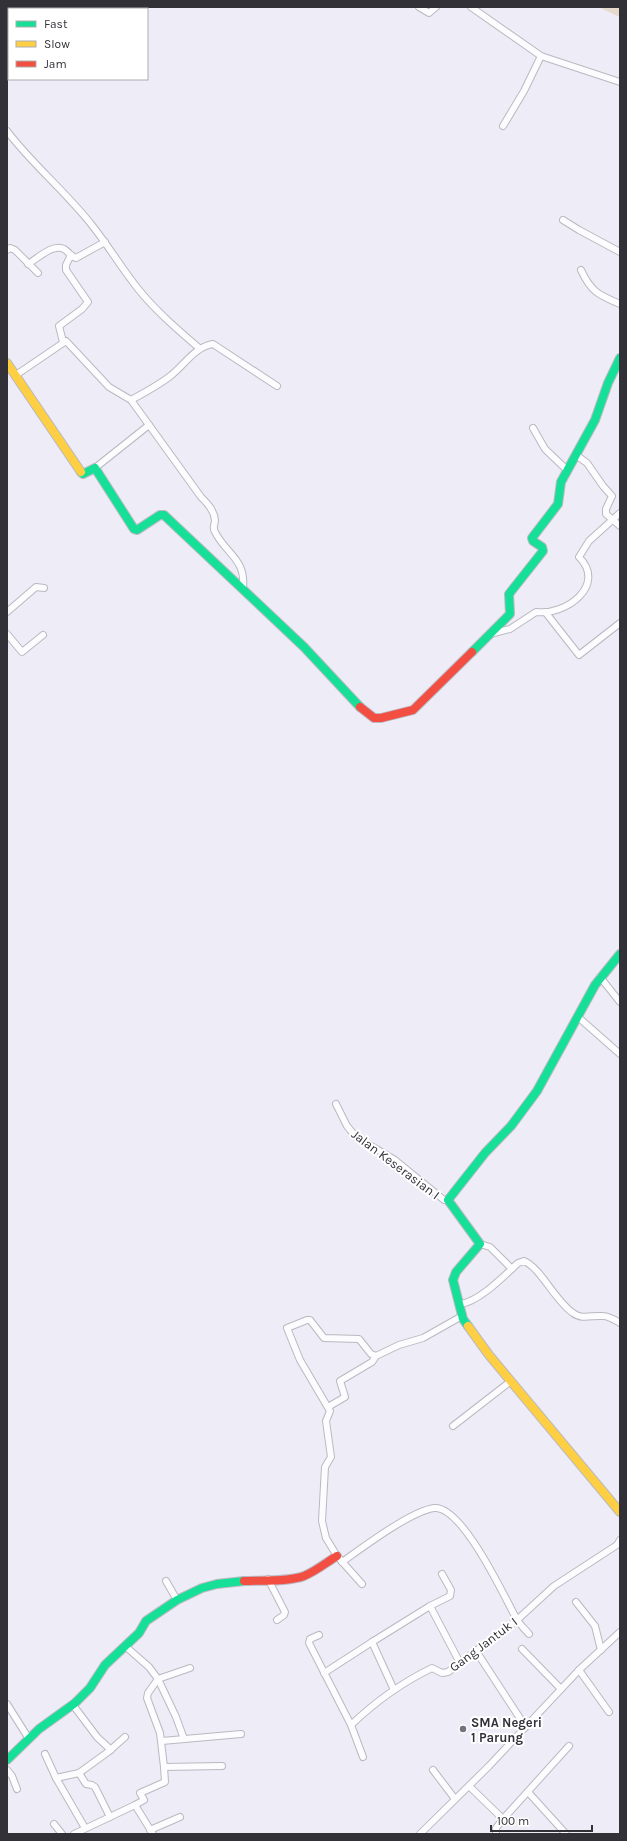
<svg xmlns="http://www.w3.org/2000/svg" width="627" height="1841" font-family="Karla,sans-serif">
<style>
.green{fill:#e6dacc}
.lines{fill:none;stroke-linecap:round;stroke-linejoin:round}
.street-casing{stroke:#bab9c1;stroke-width:8}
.fast-casing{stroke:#bab9c1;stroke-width:10}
.slow-casing{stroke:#bab9c1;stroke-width:10}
.jam-casing{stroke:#bab9c1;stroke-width:10}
.street{stroke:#fcfcfe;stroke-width:6}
.fast{stroke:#16e098;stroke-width:8}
.slow{stroke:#ffcf43;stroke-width:8}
.jam{stroke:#f24e42;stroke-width:8}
.poi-dot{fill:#74727a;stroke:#fff;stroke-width:1.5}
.labels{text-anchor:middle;stroke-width:4;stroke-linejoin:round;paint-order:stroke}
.street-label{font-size:13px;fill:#323138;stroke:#fff}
.poi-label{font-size:13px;font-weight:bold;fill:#323138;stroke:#fff;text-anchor:start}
</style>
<rect width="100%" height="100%" fill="#eeecf6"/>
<path class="green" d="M598 7H620V17Z"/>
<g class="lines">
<defs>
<g id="street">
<path d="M419 7 429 13 436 7"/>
<path d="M471 7 541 56 620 82"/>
<path d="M117 9 119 7"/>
<path d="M7 52 9 51"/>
<path d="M503 126 524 91 541 56"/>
<path d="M7 131C32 164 65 191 91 224 108 245 122 269 139 290 156 311 178 330 199 348"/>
<path d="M563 220 579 230 620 252"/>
<path d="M7 250 10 248 15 250 38 273"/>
<path d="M28 264C37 259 53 243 64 249 69 252 71 257 76 258L105 242"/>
<path d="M581 270C591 292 599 295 620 304"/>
<path d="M63 342 59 326 82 309 88 302 66 270V265L71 255"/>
<path d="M16 375 66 341 109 387 131 400 201 497C207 503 214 510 215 520 215 525 212 527 215 532 226 554 246 559 243 588"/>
<path d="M131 400C144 393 157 386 169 377 184 366 194 347 213 344L277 386"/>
<path d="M533 428 545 449 567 470"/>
<path d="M576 455 587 463 603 486 612 496 606 509V514L620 526"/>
<path d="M95 468 149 425"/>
<path d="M7 612 36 587 44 588"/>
<path d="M546 613 579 655 620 623"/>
<path d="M7 634 22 652 43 635"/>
<path d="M490 634 510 629 536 612C566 616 607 585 579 557L589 541 620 513"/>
<path d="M600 977 620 1002"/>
<path d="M578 1017 620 1054"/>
<path d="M336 1104 347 1126 356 1137 395 1160 444 1200H448"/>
<path d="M480 1244 490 1247 512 1269"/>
<path d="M460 1304C479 1302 504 1276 518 1263L524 1261C541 1268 555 1301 573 1313 582 1320 592 1315 603 1316 609 1316 615 1320 620 1323"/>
<path d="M328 1407 345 1397 340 1381 372 1362 376 1356 399 1345 423 1338 462 1316"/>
<path d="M453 1426 511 1381"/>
<path d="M342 1562C362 1548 411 1511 434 1508 462 1505 504 1596 516 1618 519 1624 525 1629 529 1634"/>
<path d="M268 1579 285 1612 284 1615 277 1620"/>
<path d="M166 1581 177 1600"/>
<path d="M362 1584 337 1556 326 1538 322 1521 325 1467 331 1457 326 1421 330 1411 300 1360 287 1328 307 1320H310L324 1338 359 1339 371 1354 376 1356"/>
<path d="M576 1602 595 1626 601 1650"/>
<path d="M430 1606 460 1663"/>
<path d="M319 1635 310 1639 309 1643 351 1725"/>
<path d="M372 1642 430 1606 450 1596 451 1590 442 1574"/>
<path d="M125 1646 149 1667 158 1679 148 1693 147 1698 160 1733 164 1767 222 1766"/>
<path d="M522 1649 561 1689"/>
<path d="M476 1651 525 1726"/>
<path d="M579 1670 609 1712"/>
<path d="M324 1673 372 1642 394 1690"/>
<path d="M7 1704 29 1739"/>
<path d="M73 1705 97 1737 111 1750"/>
<path d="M184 1739 176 1717 158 1679 190 1668"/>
<path d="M162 1741 241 1734"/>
<path d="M45 1754 56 1778 85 1828"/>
<path d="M363 1757 351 1725C375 1702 401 1683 432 1668L442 1673 448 1672 517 1620 554 1586 597 1558 617 1545 620 1540"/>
<path d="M7 1770 12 1776 17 1789"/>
<path d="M433 1770 455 1799"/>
<path d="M79 1773 86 1784 92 1785 95 1787 110 1817"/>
<path d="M56 1778 79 1773 108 1752 125 1737"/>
<path d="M469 1786 503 1819"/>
<path d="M528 1792 566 1834"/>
<path d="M135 1805 144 1800 140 1793 165 1782 164 1767"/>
<path d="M54 1824 62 1834"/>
<path d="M150 1830 180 1817"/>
<path d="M74 1834 135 1805 153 1834"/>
<path d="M420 1834 489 1766 579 1670 620 1632"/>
<path d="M496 1834V1828L503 1819 569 1746"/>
</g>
<g id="fast">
<path d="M81 472 83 474 95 468 134 529 137 530 160 515H164L304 647 360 707"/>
<path d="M472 652 510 614 509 594 543 551 542 547 533 541 532 538 558 504 561 482 595 420 608 383 620 358"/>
<path d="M468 1326 463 1319 453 1280 456 1272 480 1244 448 1200 485 1153 511 1126 537 1091 595 985 620 954"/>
<path d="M7 1760 39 1729 75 1703 90 1688 105 1665 139 1633 146 1621 177 1600 202 1588 217 1584 244 1581"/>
</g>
<g id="slow">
<path d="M7 363 81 472"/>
<path d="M468 1326 489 1355 620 1512"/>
</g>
<g id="jam">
<path d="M360 707 374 718H381L413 710 472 652"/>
<path d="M244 1581C262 1580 288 1582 304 1576 316 1571 327 1562 337 1556"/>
</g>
</defs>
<use href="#street" class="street-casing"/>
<use href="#fast" class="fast-casing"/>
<use href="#slow" class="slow-casing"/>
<use href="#jam" class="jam-casing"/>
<use href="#street" class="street"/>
<use href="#fast" class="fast"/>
<use href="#slow" class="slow"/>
<use href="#jam" class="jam"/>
</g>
<circle class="poi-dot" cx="463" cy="1729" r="4"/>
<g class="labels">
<g class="street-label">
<text transform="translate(396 1164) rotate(37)" y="5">Jalan Keserasian I</text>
<text transform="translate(483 1644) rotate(-37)" y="5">Gang Jantuk I</text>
</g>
<g class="poi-label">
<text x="471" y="1727">SMA Negeri<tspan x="471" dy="15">1 Parung</tspan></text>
</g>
</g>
<rect width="627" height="1841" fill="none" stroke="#323138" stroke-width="16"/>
<rect x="8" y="8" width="140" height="72" fill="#ffffff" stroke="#adadaf"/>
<rect x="16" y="21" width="20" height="6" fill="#16e098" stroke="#adadaf"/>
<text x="44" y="28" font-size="12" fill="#323138">Fast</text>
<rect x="16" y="41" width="20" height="6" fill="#ffcf43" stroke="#adadaf"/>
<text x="44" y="48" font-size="12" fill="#323138">Slow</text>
<rect x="16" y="61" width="20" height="6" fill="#f24e42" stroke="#adadaf"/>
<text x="44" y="68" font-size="12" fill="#323138">Jam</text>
<path d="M491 1825v6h101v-6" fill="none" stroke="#323138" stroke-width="2"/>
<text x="497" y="1825" font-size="12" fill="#323138" stroke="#ffffff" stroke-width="3" paint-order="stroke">100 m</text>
</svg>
